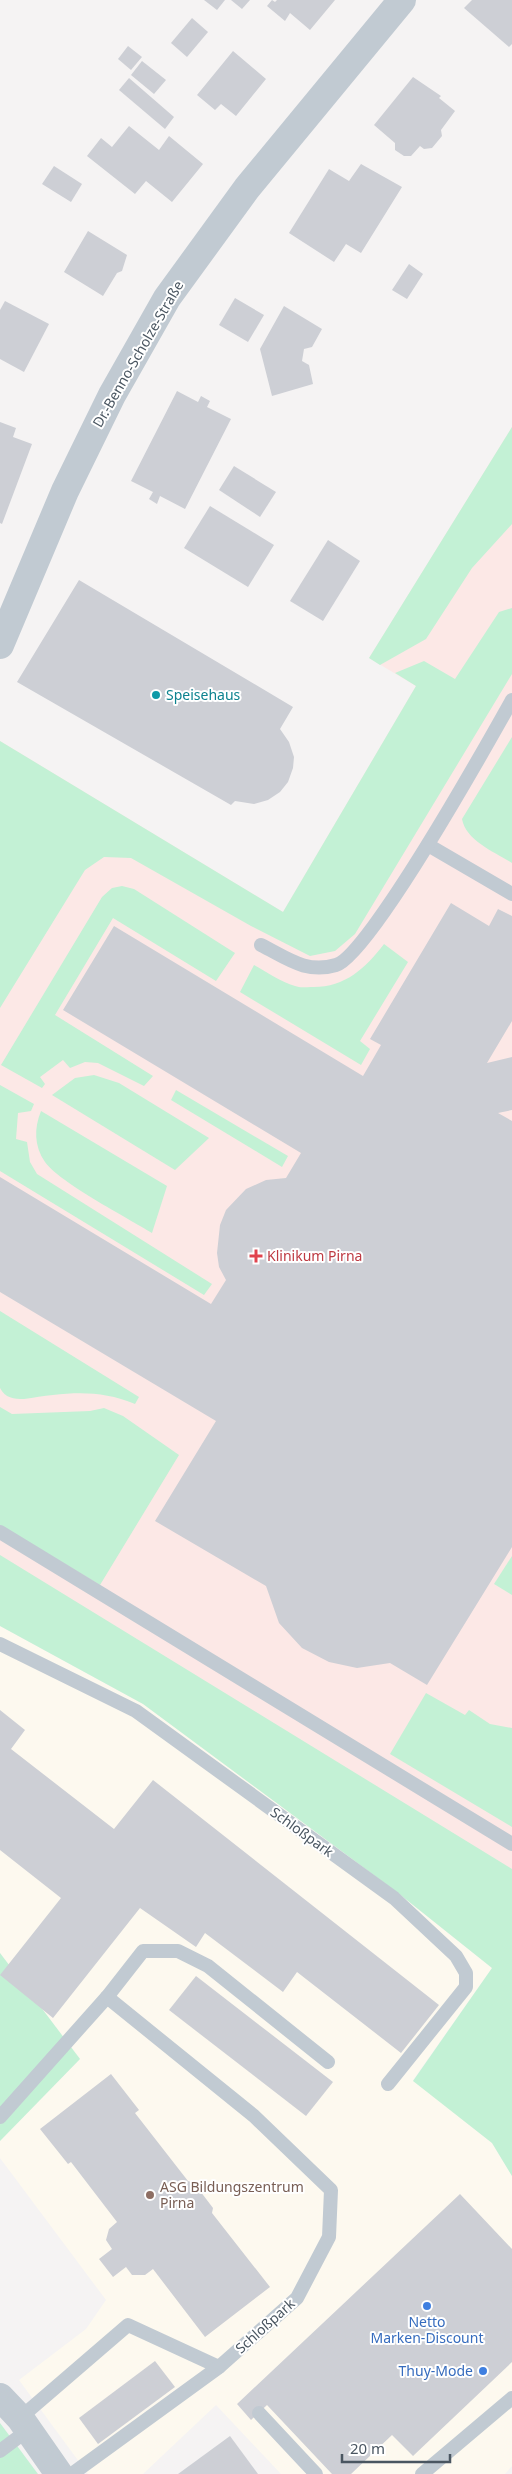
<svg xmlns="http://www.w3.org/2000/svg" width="512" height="2474" font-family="'Noto Sans',sans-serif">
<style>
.commercial{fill:#fdf9ef}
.medical{fill:#fce8e6}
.green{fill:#c3f1d5}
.building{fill:#cdcfd5}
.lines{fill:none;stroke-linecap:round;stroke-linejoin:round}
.service{stroke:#c1cad2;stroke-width:14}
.minor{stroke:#c1cad2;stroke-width:28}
.culture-dot{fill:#0f9aa8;stroke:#fff;stroke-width:2}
.health-dot{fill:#e0444e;stroke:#fff;stroke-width:2}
.education-dot{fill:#8d6e63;stroke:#fff;stroke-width:2}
.shop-dot{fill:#3f7fe0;stroke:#fff;stroke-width:2}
.labels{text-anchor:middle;stroke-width:4;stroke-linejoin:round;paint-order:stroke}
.street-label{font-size:14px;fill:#4a5661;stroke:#fff}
.culture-label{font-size:14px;fill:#0d838f;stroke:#fff;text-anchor:start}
.health-label{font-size:14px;fill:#be3a42;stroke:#fff;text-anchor:start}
.education-label{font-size:14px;fill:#785e54;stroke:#fff;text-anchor:start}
.shop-label{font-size:14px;fill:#366cbe;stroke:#fff}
</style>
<rect width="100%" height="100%" fill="#f5f3f3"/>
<path class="commercial" d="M0 1626 143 1704 398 1893 492 1968 413 2080 492 2143 512 2176V2466L505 2474H281L216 2405 143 2474H88L19 2380 86 2329 106 2300 0 2158V2141L80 2059 0 1953Z"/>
<path class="medical" d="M512 427V1917L0 1601V741L283 912 416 686 369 658Z"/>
<g class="green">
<path d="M512 427V524L472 568 426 639 380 665 369 658Z"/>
<path d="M512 608V674L355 934 335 951 310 956 251 926 131 858 104 857 85 870 0 1008V741L283 912 416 686 395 673 424 661 455 679 499 612Z"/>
<path d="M512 737V863C495 852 466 841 462 819Z"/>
<path d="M122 886 134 889 235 953 216 981 113 918 55 1015 153 1076 144 1086 98 1063 85 1062 70 1068 63 1060 40 1077 45 1084 42 1088 1 1065 102 897 112 888Z"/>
<path d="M384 944 408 962 360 1041 370 1049 361 1065 240 992 254 965C267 972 281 982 295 986 300 988 306 987 311 987 344 988 365 969 384 944Z"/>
<path d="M94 1075 119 1083 209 1138 175 1170 52 1095 75 1078Z"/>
<path d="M0 1085 34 1104 31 1111 18 1113 16 1139 27 1142 30 1162 37 1174 212 1284 204 1295 0 1171Z"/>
<path d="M176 1090 288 1156 282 1167 171 1100Z"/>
<path d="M41 1111 167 1186 152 1233C128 1218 60 1183 45 1162 34 1146 34 1128 41 1111Z"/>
<path d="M0 1311 139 1397 135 1404C97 1388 64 1393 24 1399 14 1399 5 1398 0 1388Z"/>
<path d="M0 1407 12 1414 90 1411 104 1408 123 1416 179 1455 100 1585 0 1525Z"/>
<path d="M0 1555 512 1869V2176L492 2143 413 2081 492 1968 398 1893 143 1704 0 1626Z"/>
<path d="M512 1556V1595L494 1584Z"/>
<path d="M426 1693 465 1715 469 1710 490 1724 512 1728V1827L390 1754Z"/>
<path d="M0 1953 80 2059 0 2141Z"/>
<path d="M0 2423 38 2474H0Z"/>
</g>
<g class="building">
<path d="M204 0H225L217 10Z"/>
<path d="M231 0H250L242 9Z"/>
<path d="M272 0 275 2 277 0H335L310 30 290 13 285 21 267 6Z"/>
<path d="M472 0H512V44L509 47 464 8Z"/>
<path d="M192 18 208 32 187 57 171 43Z"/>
<path d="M128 46 142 57 131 70 118 59Z"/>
<path d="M233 51 266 79 236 116 221 104 215 110 197 95Z"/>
<path d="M142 61 166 80 154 94 131 75Z"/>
<path d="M413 77 441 96 439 98 455 111 441 130 442 136 432 148 424 149 420 146 411 156H404L395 150V143L374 125Z"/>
<path d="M129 78 174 117 165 129 119 90Z"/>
<path d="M129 126 159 150 169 136 203 164 172 202 146 181 135 194 87 156 101 138 112 147Z"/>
<path d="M361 164 402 187 361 253 346 244 334 262 289 233 329 169 349 181Z"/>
<path d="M54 166 82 184 71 202 42 184Z"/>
<path d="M88 231 127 255 122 271 117 273 103 296 64 272Z"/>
<path d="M409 264 423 274 407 299 392 290Z"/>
<path d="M235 298 264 315 248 342 219 325Z"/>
<path d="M5 301 49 324 24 372 0 359V310Z"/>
<path d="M284 306 322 329 312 347 304 349 302 361 309 365 313 384 272 396 260 349Z"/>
<path d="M177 391 198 402 201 396 210 401 207 407 231 419 185 509 160 496 157 504 149 499 153 492 131 481Z"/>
<path d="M0 422 16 428 13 437 32 444 2 524 0 523Z"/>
<path d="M234 466 276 492 260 517 219 490Z"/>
<path d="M210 506 274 545 248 587 184 548Z"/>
<path d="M328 540 360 561 323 621 290 601Z"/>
<path d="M79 580 293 707 280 729 289 742 294 757 293 768 288 782 280 792 268 800 254 804 235 801 231 805 17 682Z"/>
<path d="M451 903 489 926 498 909 512 916V1021L487 1063 512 1057V1110L498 1113 512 1121V1547L427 1685 390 1663 357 1668 329 1662 302 1648 279 1623 266 1586 155 1521 216 1421 0 1292V1177L211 1304 226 1280 219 1267 217 1253 220 1225 226 1210 246 1189 266 1180 286 1178 301 1153 63 1010 114 926 363 1076 381 1045 370 1039Z"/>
<path d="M0 1710 25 1730 11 1749 114 1829 153 1780 439 2005 401 2053 297 1972 283 1992 205 1933 196 1947 140 1908 53 2018 0 1975 61 1898 0 1850Z"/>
<path d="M196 1976 333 2082 306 2116 169 2010Z"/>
<path d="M111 2074 139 2110 135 2113 188 2181 194 2183 213 2208 212 2213 270 2287 205 2337 153 2269 145 2275H132L126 2267 113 2277 99 2259 112 2249 106 2240 109 2229 117 2222 71 2162 68 2164 40 2129Z"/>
<path d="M460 2194 512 2249V2362L413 2456 392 2435 351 2474H332L267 2405 251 2420 237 2404Z"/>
<path d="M155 2361 175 2387 98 2444 79 2418Z"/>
<path d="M230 2436 258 2474H178Z"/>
</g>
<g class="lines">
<g class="service">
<path d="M428 845 512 894"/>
<path d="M261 945C287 958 306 974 336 965 369 956 489 741 512 700"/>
<path d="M0 1532 512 1844"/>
<path d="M0 1644 136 1711 394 1898 456 1956 466 1973V1987L388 2084"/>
<path d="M0 2117 107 1997 143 1951H178L208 1966 328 2062"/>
<path d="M259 2413 316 2474"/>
<path d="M20 2418 128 2325 219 2367"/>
<path d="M0 2451 28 2430"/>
<path d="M72 2474 219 2367 297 2298 329 2237 331 2190 254 2116 107 1997"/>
<path d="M422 2474 512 2398"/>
</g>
<g class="minor">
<path d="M0 645 65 491 112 395 167 298 247 188 402 0"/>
<path d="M0 2397 20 2418 59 2474"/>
</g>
</g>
<circle class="culture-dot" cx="156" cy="695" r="5"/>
<path class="health-dot" d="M253.5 1248.5h5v5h5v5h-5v5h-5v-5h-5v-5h5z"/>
<circle class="education-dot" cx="150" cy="2195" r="5"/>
<g class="shop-dot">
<circle cx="427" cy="2306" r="5"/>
<circle cx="483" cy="2371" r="5"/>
</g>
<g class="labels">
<g class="street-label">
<text transform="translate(138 354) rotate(-60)" y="5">Dr.-Benno-Scholze-Straße</text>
<text transform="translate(302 1832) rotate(36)" y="5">Schloßpark</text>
<text transform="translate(265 2326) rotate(-42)" y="5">Schloßpark</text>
</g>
<g class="culture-label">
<text x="166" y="700">Speisehaus</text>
</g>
<g class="health-label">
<text x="267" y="1261">Klinikum Pirna</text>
</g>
<g class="education-label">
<text x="160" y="2192">ASG Bildungszentrum<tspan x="160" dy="16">Pirna</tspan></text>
</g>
<g class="shop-label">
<text x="427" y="2327">Netto<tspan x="427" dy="16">Marken-Discount</tspan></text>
<text x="473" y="2376" text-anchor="end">Thuy-Mode</text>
</g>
</g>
<path d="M342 2454v8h108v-8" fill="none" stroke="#4a5661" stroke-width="2.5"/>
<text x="350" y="2454" font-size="15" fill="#4a5661" stroke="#ffffff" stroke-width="4" paint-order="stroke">20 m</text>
</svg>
